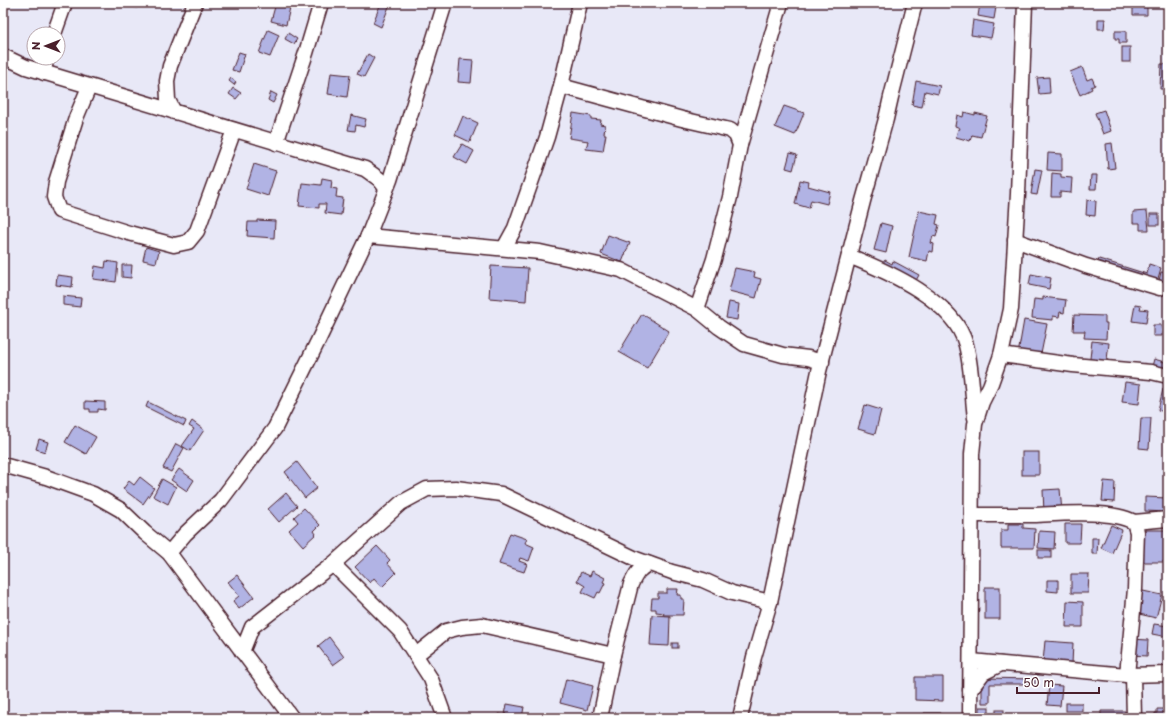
<svg xmlns="http://www.w3.org/2000/svg" width="1171" height="721" font-family="'Playpen Sans',sans-serif">
<style>
.building{fill:#b1b3e4;stroke:#4a1f2b}
.lines{fill:none;stroke-linecap:round;stroke-linejoin:round}
.minor-casing{stroke:#4a1f2b;stroke-width:17}
.minor{stroke:#fff;stroke-width:14}
</style>
<rect width="100%" height="100%" fill="#e8e8f7"/>
<filter id="ink" filterUnits="userSpaceOnUse"><feTurbulence type="fractalNoise" baseFrequency=".025" numOctaves="2"/><feDisplacementMap in="SourceGraphic" scale="8" xChannelSelector="R" yChannelSelector="G"/><feConvolveMatrix kernelMatrix="1 2 1 2 8 2 1 2 1" color-interpolation-filters="sRGB"/></filter>
<g filter="url(#ink)">
<g class="building">
<path d="M129 3H138L137 8 129 6Z"/>
<path d="M235 3H245L244 7Z"/>
<path d="M276 3H291L286 25 271 21Z"/>
<path d="M381 3 390 4 381 27 373 23Z"/>
<path d="M1125 3H1147V15H1133V4H1125Z"/>
<path d="M980 4 996 7 994 19 978 16Z"/>
<path d="M1098 19H1105L1104 29H1098Z"/>
<path d="M973 20 994 24 991 38 971 35Z"/>
<path d="M268 30 279 35 270 57 259 53Z"/>
<path d="M1115 31H1126V43H1119V39H1115Z"/>
<path d="M288 33 297 39 294 44 285 39Z"/>
<rect x="1122" y="47" width="8" height="15"/>
<path d="M239 52 245 54 239 72 232 70Z"/>
<path d="M368 54 374 58 364 77 357 74Z"/>
<path d="M460 59 473 60 471 83 458 82Z"/>
<path d="M1161 64H1168V89H1160Z"/>
<path d="M1082 67 1087 80 1092 78 1095 85 1091 87 1092 89 1080 95 1070 72Z"/>
<path d="M331 73 350 75 347 97 328 94Z"/>
<path d="M1049 77 1050 93 1039 94 1037 78Z"/>
<path d="M231 78 236 82 234 85 229 81Z"/>
<path d="M916 81 940 86 938 94 925 91 922 107 912 105Z"/>
<path d="M233 88 241 93 236 99 229 94Z"/>
<path d="M271 92 277 95 273 103 268 100Z"/>
<path d="M784 106 804 113 795 135 775 127Z"/>
<path d="M1104 110 1111 131 1103 134 1095 113Z"/>
<path d="M964 112 975 115V113L987 116 981 137 972 135 970 141 956 137 958 129 959 130 960 128 955 126 957 115 963 117Z"/>
<path d="M573 113 591 116V119L601 120 600 124 605 125 604 134H606L603 151 586 149 588 141 569 138Z"/>
<path d="M351 115 366 119 364 127 356 125 355 131 348 130Z"/>
<path d="M463 116 478 123 470 142 455 135Z"/>
<path d="M1112 143 1115 168 1108 169 1106 144Z"/>
<path d="M462 144 474 151 467 164 454 157Z"/>
<path d="M790 153 797 155 793 170 786 168Z"/>
<path d="M1048 153 1062 154V171L1047 170Z"/>
<path d="M254 164 276 171 268 196 246 189Z"/>
<path d="M1035 169 1042 170 1037 195 1031 194Z"/>
<path d="M1052 173 1061 174V177L1072 178 1071 193 1060 192V197H1051Z"/>
<path d="M1091 175H1097L1096 189H1090Z"/>
<path d="M322 178 332 180 331 188 337 189 336 197 343 198 341 215 325 213 326 204H319V208L299 206 302 183 321 185Z"/>
<path d="M800 180 809 182 808 186 830 192 827 204 811 200 809 208 795 204Z"/>
<path d="M1087 200 1096 201 1095 216 1086 215Z"/>
<path d="M919 211 938 215 936 224 939 225 936 237 933 236 931 243 934 244 933 252 929 251 927 261 909 257Z"/>
<path d="M1147 211 1149 230H1140V223H1133V212Z"/>
<rect x="1150" y="214" width="9" height="11"/>
<path d="M257 220 275 221 274 238 247 236 248 222H257Z"/>
<path d="M881 223 892 226 886 253 874 250Z"/>
<path d="M608 235 630 243 622 262 601 254Z"/>
<path d="M146 247 159 251 156 263 143 260Z"/>
<path d="M1099 259 1147 274 1149 264 1161 268 1154 292 1094 274Z"/>
<path d="M885 260 892 264 893 261 919 275 914 284 881 266Z"/>
<path d="M106 261 118 263 116 282 93 279 95 266 105 268Z"/>
<path d="M122 265H132L131 278 122 277Z"/>
<path d="M491 266 528 268 526 301 489 298Z"/>
<path d="M735 268 755 272 754 277 761 279 756 298 729 291Z"/>
<path d="M1161 272 1168 273 1166 282 1159 281Z"/>
<path d="M1031 274 1051 278 1049 289 1029 285Z"/>
<path d="M57 275 73 277 72 287 56 285Z"/>
<path d="M63 296 81 298 80 307 63 305Z"/>
<path d="M1043 297 1066 300 1064 313 1060 312 1059 317 1053 316V320L1032 318 1034 299 1043 300Z"/>
<path d="M729 302 739 304 737 320 726 318Z"/>
<path d="M1135 305 1141 306 1140 309 1148 310 1146 323 1132 321Z"/>
<path d="M642 314 669 331 647 368 619 352Z"/>
<path d="M1074 315 1105 316V323H1107L1106 339 1084 338 1085 331H1073Z"/>
<path d="M1024 320 1047 324 1039 364 1017 360Z"/>
<path d="M1153 325H1161L1162 336H1153Z"/>
<path d="M1092 341 1109 343 1106 368 1089 367Z"/>
<path d="M1154 359 1168 363 1164 378 1150 374Z"/>
<path d="M1125 382 1141 384 1139 404 1122 402Z"/>
<path d="M1163 389 1168 390V413L1158 410Z"/>
<path d="M85 401 105 402V410L98 409V412H90V409H85Z"/>
<path d="M148 402 186 421 184 426 146 407Z"/>
<path d="M865 405 881 410 875 434 858 429Z"/>
<path d="M1141 418H1151L1149 449 1139 448Z"/>
<path d="M192 421 204 430 190 451 182 446 194 429 189 426Z"/>
<path d="M75 425 96 437 86 454 65 442Z"/>
<path d="M39 439 48 442 45 452 36 449Z"/>
<path d="M176 444 184 448 171 472 163 468Z"/>
<rect x="1022" y="452" width="17" height="23"/>
<path d="M297 462 317 488 305 498 285 472Z"/>
<path d="M179 469 194 480 187 491 171 480Z"/>
<path d="M140 477 154 488 143 504 123 489 129 481 134 485Z"/>
<path d="M162 479 176 487 168 504 153 496Z"/>
<path d="M1104 481 1115 482 1114 502 1102 501Z"/>
<path d="M1060 489 1062 512 1044 513 1043 490Z"/>
<path d="M286 493 297 506 279 522 268 509Z"/>
<path d="M1145 497 1168 498V512L1145 511Z"/>
<path d="M304 508 320 525 314 531 316 534 303 546 289 530 298 522 294 517Z"/>
<path d="M1008 524H1023V528L1035 529 1034 548H1001V530H1008Z"/>
<path d="M1065 524H1081L1080 543H1065Z"/>
<path d="M1111 525 1122 530 1112 553 1101 548Z"/>
<path d="M1143 530H1166L1165 562H1142Z"/>
<path d="M1039 531 1055 532 1054 549 1038 548Z"/>
<path d="M510 533 527 539 525 543 534 547 529 561 520 558 519 561 527 564 524 572 499 564Z"/>
<path d="M1092 538H1098L1097 554H1092Z"/>
<path d="M377 546 390 560 387 563 396 573 382 587 374 578 370 583 355 567Z"/>
<rect x="1038" y="550" width="13" height="8"/>
<path d="M592 571 605 578 603 582 605 583 600 593 598 592 595 598 582 592 585 586 577 581 581 572 590 576Z"/>
<path d="M1071 574H1089L1088 593H1071Z"/>
<path d="M237 575 254 597 239 609 233 601 239 596 228 582Z"/>
<path d="M1047 580H1058V592L1047 591Z"/>
<rect x="985" y="587" width="15" height="32"/>
<path d="M667 589H678L677 595H681V599H684L683 615H663L664 613 656 612V609H651L652 598H658V593H667Z"/>
<path d="M1143 591 1162 595 1156 618 1135 613 1139 597 1141 598Z"/>
<path d="M1067 601 1083 602V627H1066Z"/>
<path d="M652 615 670 616 669 646 650 645Z"/>
<path d="M1154 624 1168 626V637L1152 634Z"/>
<path d="M329 637 344 657 333 665 318 646Z"/>
<path d="M1132 639 1148 640 1147 656 1131 655Z"/>
<path d="M1045 641 1073 643 1072 664 1043 662Z"/>
<rect x="672" y="643" width="6" height="5"/>
<path d="M915 677H943V701L915 700Z"/>
<path d="M982 678 1035 679V684H990V703H982Z"/>
<path d="M566 679 593 686 587 710 560 703Z"/>
<path d="M1049 685 1062 686 1060 706 1047 705Z"/>
<rect x="1066" y="703" width="16" height="8"/>
<path d="M507 704 524 707 522 718H498L499 714 505 715Z"/>
<rect x="980" y="707" width="9" height="11"/>
<path d="M1157 709H1168V718H1155V713H1157Z"/>
<rect x="996" y="710" width="8" height="8"/>
<path d="M366 711 370 718H356V717Z"/>
<path d="M1101 711H1125L1124 718H1101Z"/>
<path d="M924 713H941V716H946V718H924Z"/>
</g>
<g class="lines">
<defs>
<g id="minor">
<path d="M54 34 65 3"/>
<path d="M3 56 26 67 365 169 379 179 386 188"/>
<path d="M44 73 46 58"/>
<path d="M561 86 682 119 730 130 736 135 740 145 730 197 714 259 697 309"/>
<path d="M89 87 76 118 56 182 54 197 59 211 129 233 174 245 188 242 197 231 234 130"/>
<path d="M174 112 168 100 167 81 170 66 195 3"/>
<path d="M276 143 306 53 321 3"/>
<path d="M740 145 781 3"/>
<path d="M368 236 540 252 621 270 697 309 719 327 744 344 783 355 808 358 822 362"/>
<path d="M1015 240 1086 266 1160 288"/>
<path d="M504 248 515 228 547 137 561 86 580 3"/>
<path d="M849 256C889 272 954 300 966 345 972 368 972 394 975 418"/>
<path d="M1001 355 1073 365 1151 372 1168 376"/>
<path d="M3 465 46 477 93 494 121 510 145 533 169 553 292 718"/>
<path d="M972 515C992 515 1011 515 1031 515 1058 514 1110 509 1134 522L1137 532 1135 589 1127 675"/>
<path d="M1134 522 1168 519"/>
<path d="M169 553 185 534 221 500 275 428 318 341 368 236 390 180 445 3"/>
<path d="M333 564 401 503 427 489 456 488 501 494 636 559 672 572 703 580 732 593 770 602"/>
<path d="M242 652 252 627 333 564 400 631 431 679 445 718"/>
<path d="M416 655 446 631 462 627 482 625 613 655"/>
<path d="M971 661 1127 675 1168 674"/>
<path d="M1133 675 1134 718"/>
<path d="M970 690 983 673 1001 664"/>
<path d="M600 718 613 655 631 584C636 574 639 568 649 564"/>
<path d="M740 718 754 657 770 602 819 371 863 201 886 119 891 97 915 3"/>
<path d="M970 718 972 454 975 424 982 402 990 386 1001 355 1011 309 1018 194 1025 3"/>
</g>
</defs>
<use href="#minor" class="minor-casing"/>
<use href="#minor" class="minor"/>
</g>
</g>
<rect width="1171" height="721" fill="none" stroke="#fff" stroke-width="16"/>
<rect x="8" y="8" width="1155" height="705" fill="none" stroke="#4a1f2b" stroke-width="1.5" filter="url(#ink)"/>
<g transform="translate(46 46) rotate(270)"><circle r="19" fill="#ffffff" stroke="#b7a5aa"/>
<path d="M0-3L7 15L0 10L-7 15Z" fill="#4a1f2b"/>
<text y="-6" font-size="11" font-weight="bold" text-anchor="middle" fill="#4a1f2b">N</text>
</g>
<path d="M1017 687v6h82v-6" fill="none" stroke="#4a1f2b" stroke-width="2"/>
<text x="1023" y="687" font-size="12" fill="#4a1f2b" stroke="#ffffff" stroke-width="3" paint-order="stroke">50 m</text>
</svg>
